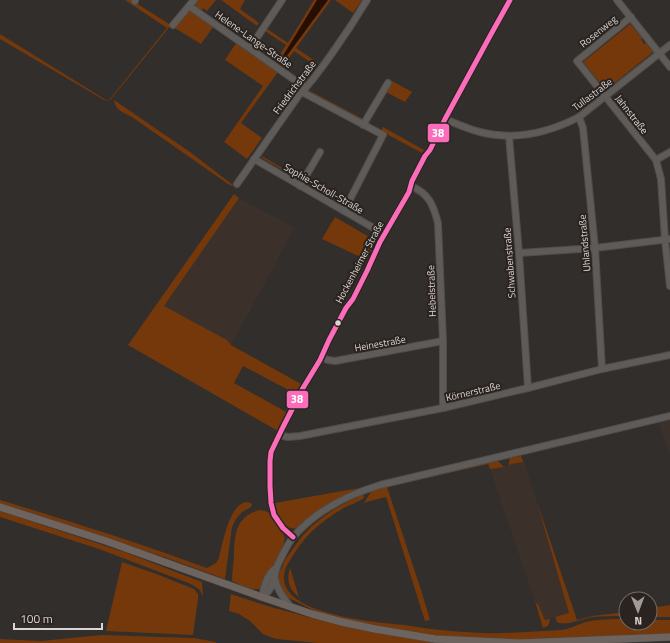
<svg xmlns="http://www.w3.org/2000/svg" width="670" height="643" font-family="'Titillium Web',sans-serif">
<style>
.built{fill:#3c312a}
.green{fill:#74380b}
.water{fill:#250e04}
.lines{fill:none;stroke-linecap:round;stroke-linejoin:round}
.minor-casing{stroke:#4f4c4a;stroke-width:8}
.major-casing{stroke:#4f4c4a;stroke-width:8}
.minor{stroke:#5e5b59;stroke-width:6}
.major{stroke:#6e645f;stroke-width:7}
.bus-1-casing{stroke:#2a231f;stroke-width:8}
.bus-1{stroke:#fb6dba;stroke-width:5}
.bus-dot{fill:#dbd6d4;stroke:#2a231f;stroke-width:1.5}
.labels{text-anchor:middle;stroke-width:4;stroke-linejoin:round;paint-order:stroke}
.street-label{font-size:10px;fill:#dbd6d4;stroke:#2a231f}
.line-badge{stroke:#2a231f;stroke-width:1.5}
.badge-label{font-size:11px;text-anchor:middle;font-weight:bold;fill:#fff}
</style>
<rect width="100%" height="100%" fill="#312e2c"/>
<g class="built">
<path d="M239 198 294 227 272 270 231 345 227 340 164 306Z"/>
<path d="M670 420V456L659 423Z"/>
<path d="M523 461 536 499 570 613 545 620 539 606 535 601 490 469 507 466H509L511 464Z"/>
</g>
<g class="green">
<path d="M125 0H131L171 25 111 99C109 101 107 101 104 100L0 39V34L106 100H109L167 28Z"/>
<path d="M197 0H216L207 11 203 8 201 11 196 7 195 3Z"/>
<path d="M221 0H245L240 9 259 23 257 26Z"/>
<path d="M314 0H331L296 48 318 63 316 66 294 51 283 67 275 62 286 45 265 31 266 28 288 43Z"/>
<path d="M335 0H362L353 13Z"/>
<path d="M189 11H191L214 26 201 44 173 27Z"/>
<path d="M630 24 631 25 642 38 641 39 644 44 646 43 653 52 606 90 583 62Z"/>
<path d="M236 43 278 72 241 123 262 138 247 159 224 142 263 86 225 60Z"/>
<path d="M392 81 412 92 405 102 386 92Z"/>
<path d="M310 91 363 119 361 120 310 93Z"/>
<path d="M114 100 190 152 233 185 232 186 228 184 132 117C124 113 115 110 114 100Z"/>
<path d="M383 127 424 150 422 153 381 131Z"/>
<path d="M262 156 299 178H297L262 158Z"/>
<path d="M234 194 239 198 164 306 227 340 231 345 301 384 296 394 243 366 234 383 288 413 278 431 128 345Z"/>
<path d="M335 217 376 241 367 260 322 239Z"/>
<path d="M521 456 523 461 577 620 592 616 626 612V616C615 616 604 616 593 617 581 619 570 625 558 623L555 617 569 613 536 499 523 462 511 464 509 466V462L510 458Z"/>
<path d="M497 461 499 462 504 467 490 469 488 464 387 487 422 593 430 620 425 621 386 497 366 502 363 504C366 500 368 496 371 492 374 488 382 488 387 486Z"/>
<path d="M359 488C336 499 315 511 297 528 284 532 276 514 275 503Z"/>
<path d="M363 494 364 498C357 503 349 505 342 509 321 522 307 533 294 554 291 559 287 564 285 570 272 615 377 622 404 625 413 626 422 628 431 629 448 631 465 632 482 633 508 634 535 631 561 630 570 629 577 625 585 622 598 619 611 619 624 619H626V623H650V620H670V634L515 640 436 636 400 631 337 618 313 610 287 597 283 593 278 583 279 574 285 560 294 547 303 535 312 526 323 517 336 508Z"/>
<path d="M0 500C70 521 139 543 207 568L216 563 219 558C222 545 231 495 251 503L252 505 251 507 242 512 236 519 232 527 225 579 167 558 0 504Z"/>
<path d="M259 510 265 511 269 513 283 533 285 538 283 546 262 588C252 592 241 585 232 581 232 571 234 562 234 552 235 531 237 517 259 510Z"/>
<path d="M0 511 127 553 202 582 203 597 200 590 191 584 99 549 0 517Z"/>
<path d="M122 562 159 575 194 589 198 594V599L193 635 106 631Z"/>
<path d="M290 568 299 597C289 590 286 580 290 568Z"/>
<path d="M231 594C251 601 270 607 290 612 341 627 392 637 444 643H318L276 639 263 634 250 621 239 614 229 611Z"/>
<path d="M535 601 539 606 545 620 549 619 550 620 548 626 543 628Z"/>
<path d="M670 605V617H650V608Z"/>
<path d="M101 635 194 638 216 642V643H0V639L41 641Z"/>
</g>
<path class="water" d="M317 0H328L286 57 284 58 283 56 284 54Z"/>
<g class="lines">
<defs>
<g id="minor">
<path d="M617 0 670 67"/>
<path d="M135 1V0"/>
<path d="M189 6 306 88"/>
<path d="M631 17 577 61 656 160 661 179 665 240 670 286"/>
<path d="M173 25 194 0"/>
<path d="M250 48 282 0"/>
<path d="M302 92 383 135 344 211"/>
<path d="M579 117 583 128 595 248 602 369"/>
<path d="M445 119C457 124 468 129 480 132 515 141 548 133 579 117L670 45"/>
<path d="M363 125 388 83"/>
<path d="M509 136 519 253 528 388"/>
<path d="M254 159 384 234"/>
<path d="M656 160 670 152"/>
<path d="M237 184 299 95C318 76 335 49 350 27 356 18 361 9 367 0"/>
<path d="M300 186 320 152"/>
<path d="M411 186C429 194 433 204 438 223L443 341V408"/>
<path d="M519 253 595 248 670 239"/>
<path d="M321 357 328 360 335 361 443 341"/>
<path d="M279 435 288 437 300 436 443 408 528 388 602 369 670 355"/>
<path d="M293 537 283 528 274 515 271 503 270 486V461L271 452 283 427 303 388 320 360 329 340 346 308 353 299 367 271 380 242 409 192 412 181 425 156 430 150 445 119 490 36 510 0"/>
<path d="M275 579C277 590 283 597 290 606"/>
<path d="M262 597C277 587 272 574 280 560 284 552 288 543 294 536 317 510 347 495 380 485L670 416"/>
<path d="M262 597C264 587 267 574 276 568"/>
</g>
<path id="major" d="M0 507 106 541 262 597 312 614 342 622 375 629 435 639 520 643 670 637"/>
</defs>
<use href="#minor" class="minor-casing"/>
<use href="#major" class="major-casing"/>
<use href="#minor" class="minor"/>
<use href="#major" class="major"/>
<defs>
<path id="bus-1" d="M293 537 283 528 274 515 271 503 270 486V461L271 452 283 427 303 388 320 360 329 340 346 308 353 299 367 271 380 242 409 192 412 181 425 156 430 150 445 119 490 36 510 0"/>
</defs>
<use href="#bus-1" class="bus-1-casing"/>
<use href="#bus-1" class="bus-1"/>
</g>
<circle class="bus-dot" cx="338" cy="323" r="3.5"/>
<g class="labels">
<g class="street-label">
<text transform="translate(598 31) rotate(-39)" y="4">Rosenweg</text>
<text transform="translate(254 39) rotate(35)" y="4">Helene-Lange-Straße</text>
<text transform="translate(294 87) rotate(-53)" y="4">Friedrichstraße</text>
<text transform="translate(592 94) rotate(-37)" y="4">Tullastraße</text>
<text transform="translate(632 114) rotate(52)" y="4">Jahnstraße</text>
<text transform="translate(324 188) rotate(30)" y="4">Sophie-Scholl-Straße</text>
<text transform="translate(584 243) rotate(-95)" y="4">Uhlandstraße</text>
<text transform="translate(359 262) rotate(-62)" y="4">Hockenheimer Straße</text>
<text transform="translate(509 263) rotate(-94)" y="4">Schwabenstraße</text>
<text transform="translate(431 291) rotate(-92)" y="4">Hebelstraße</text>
<text transform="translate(380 343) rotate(-10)" y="4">Heinestraße</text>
<text transform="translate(473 391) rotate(-13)" y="4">Körnerstraße</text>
</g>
</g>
<g class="line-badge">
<rect x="427" y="123" width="23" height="20" rx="4" fill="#fb6dba"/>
<rect x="286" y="390" width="23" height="19" rx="4" fill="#fb6dba"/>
</g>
<g class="badge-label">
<text x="438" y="137">38</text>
<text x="297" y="403">38</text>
</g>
<g transform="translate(638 611) rotate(179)"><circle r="19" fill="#2a231f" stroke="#716b67"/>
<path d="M0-3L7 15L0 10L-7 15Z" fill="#a09b99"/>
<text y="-6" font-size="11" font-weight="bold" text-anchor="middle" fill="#dbd6d4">N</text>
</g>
<path d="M14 623v6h88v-6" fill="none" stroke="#dbd6d4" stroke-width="2"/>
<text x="20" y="623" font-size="12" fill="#dbd6d4" stroke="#2a231f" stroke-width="3" paint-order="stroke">100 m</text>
</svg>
